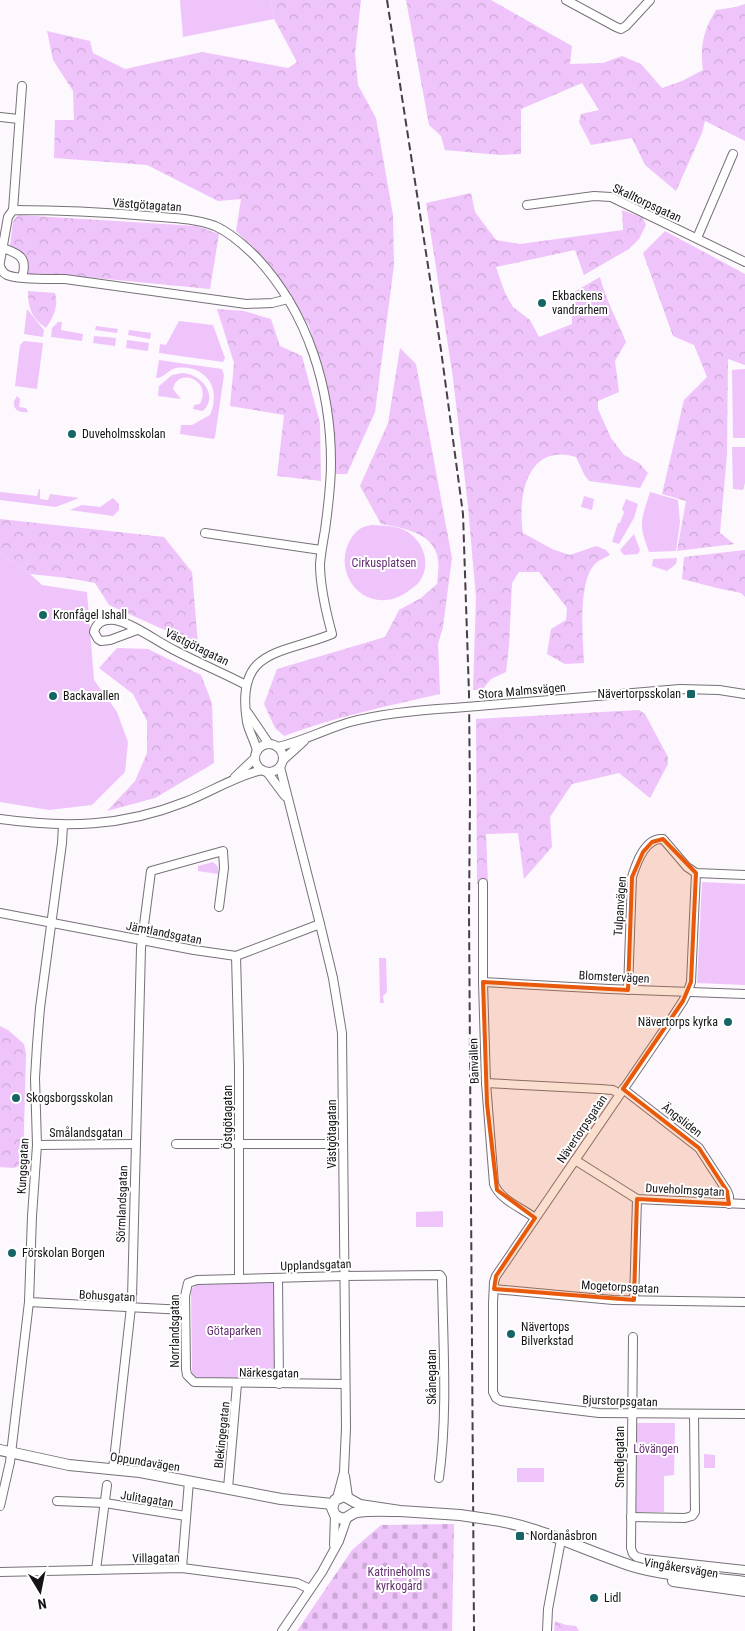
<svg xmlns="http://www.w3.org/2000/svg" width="745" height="1631" font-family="'Roboto Condensed',sans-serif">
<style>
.green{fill:#efc4fa}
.forest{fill:url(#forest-crowns)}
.cemetery{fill:url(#cemetery-stones)}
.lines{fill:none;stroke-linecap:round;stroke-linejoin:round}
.minor-casing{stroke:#777178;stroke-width:10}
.major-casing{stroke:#777178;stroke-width:12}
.minor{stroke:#fff;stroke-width:8}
.major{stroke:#fff;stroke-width:10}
.rail{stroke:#444145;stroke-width:2;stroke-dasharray:8 4;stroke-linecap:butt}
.minor-bridge-casing{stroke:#777178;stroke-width:10;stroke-linecap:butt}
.major-bridge-casing{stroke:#777178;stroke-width:12;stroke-linecap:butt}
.minor-bridge{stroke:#fff;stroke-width:8}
.major-bridge{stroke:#fff;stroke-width:10}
.marked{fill:#e8590c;fill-opacity:0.2;stroke:#e8590c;stroke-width:4;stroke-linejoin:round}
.poi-dot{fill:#156567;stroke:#fff;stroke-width:2}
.labels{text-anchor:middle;stroke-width:4;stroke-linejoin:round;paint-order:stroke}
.street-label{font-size:12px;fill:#151316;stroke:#fff}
.poi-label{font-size:12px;fill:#151316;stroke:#fff;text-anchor:start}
.park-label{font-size:12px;fill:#643071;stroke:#fff}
</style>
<defs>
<pattern id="forest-crowns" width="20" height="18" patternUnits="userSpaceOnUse" patternTransform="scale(1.25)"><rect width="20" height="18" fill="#efc4fa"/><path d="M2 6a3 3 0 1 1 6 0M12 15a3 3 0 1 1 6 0" fill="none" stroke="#cca8d6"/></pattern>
<pattern id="cemetery-stones" width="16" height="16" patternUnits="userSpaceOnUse" patternTransform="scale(1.25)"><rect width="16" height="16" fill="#efc4fa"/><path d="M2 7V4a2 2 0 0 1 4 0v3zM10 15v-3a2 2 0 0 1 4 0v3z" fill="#cca8d6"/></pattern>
</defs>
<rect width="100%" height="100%" fill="#fdf7fe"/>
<g class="green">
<path d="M180 0H270L274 19 183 37Z"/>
<path d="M27 309 44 330 43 337 24 334Z"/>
<path d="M179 321 213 325 225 358 223 362 159 353 160 344 166 345Z"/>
<path d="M58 322H62L61 330 83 334 82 341 51 337 52 328Z"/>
<path d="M96 326 118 329 117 333 95 330Z"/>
<path d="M129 330 151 333 150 339 128 335Z"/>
<path d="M94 336 116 338 115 346 93 343Z"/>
<path d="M127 340 149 343 148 351 126 348Z"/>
<path d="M24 341 43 343 37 389 15 386 20 345Z"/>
<path d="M159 360 222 369 224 375 215 437 214 439 180 434 181 425H192L210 415C222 389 206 364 176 368 168 370 164 378 156 378Z"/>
<path d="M745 369V438H733L732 370Z"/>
<path d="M182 373C202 374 219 396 203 411L193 409 194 405 200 404C213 379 177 367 173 389L181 399 158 396 159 386 172 375Z"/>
<path d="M17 396 20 399 19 407 26 408 28 412C19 413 13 410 14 401Z"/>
<path d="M732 447H745V483L743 490 733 489Z"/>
<path d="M39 489H40V499L48 500 50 494 79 498 56 507 0 500V492L37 496Z"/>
<path d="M650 492 678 500 680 522 676 551 649 552C638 523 641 521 650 492Z"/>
<path d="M584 496 594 499 592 510 581 507Z"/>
<path d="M113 498 119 504V510L113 516 70 510 82 505 100 507Z"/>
<path d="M626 499 638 504 634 518 619 544 612 542 618 523H620L624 512 622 509Z"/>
<path d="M371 525C383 526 397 525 408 532 423 542 431 563 421 579 418 585 412 588 407 592 368 619 328 574 352 537 354 535 357 530 360 529 362 527 367 526 371 525Z"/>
<path d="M634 534 640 550 638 554 624 555 620 550Z"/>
<path d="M0 553 30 574 42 585 87 592 94 680 117 712 128 742 125 772 92 805 49 810 0 802Z"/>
<path d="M677 558 676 564 667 571 652 566 653 559Z"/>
<path d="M213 862 218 867V874L198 871V866Z"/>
<path d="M702 882 745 884V985L697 983Z"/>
<path d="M379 958H386L387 992 383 996 384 1003H380Z"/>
<path d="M443 1211V1227H416V1212Z"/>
<path d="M271 1282 276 1286 277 1382 198 1380 192 1373 191 1290 197 1284Z"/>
<path d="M637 1423H675L674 1475 664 1476V1512H636Z"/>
<path d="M704 1454 715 1455V1468H704Z"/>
<rect x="517" y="1468" width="27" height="14"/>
</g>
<g class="forest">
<path d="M270 0H361L355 54 358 85 376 118 393 215 394 265 375 412 347 474H336L334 436 325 378 309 326 271 266 236 231 241 199 218 201 147 165 54 158 55 120H74L73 91 53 60 47 31 90 41 93 53 125 69 202 52 288 68 297 62 274 19Z"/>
<path d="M406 0H491L572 46 570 64 603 63 622 56 641 64 662 88 682 81 703 70C700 46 703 31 716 10L736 7 745 4V141L705 121 702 133 676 191 645 165 632 138 591 145 579 122 581 114 599 110 582 83 521 109V154L500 155 445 150 441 136 429 125Z"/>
<path d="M471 193 475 212 496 240 520 244 623 230 622 210 643 218 646 225 639 239 629 249 584 275 575 250 496 267 505 293 513 307 530 320 539 337 572 324V293L600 277C606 300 617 320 626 342L615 361 619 392 598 401V409L611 438 624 455 639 463 648 473 640 488 589 481 585 476 576 457C527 442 517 497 523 533L552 549 570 555 596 546 606 550 610 555C605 558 599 560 596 563 577 580 583 640 584 663L565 664 547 654 551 629 566 620 567 608 539 572H519L512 583 509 646 506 672 491 679 482 690H473L476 598 468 506 453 378 426 203Z"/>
<path d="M18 215 197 226 219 234 210 289 65 275H27C32 257 25 253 10 246L13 221Z"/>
<path d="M665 231 745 274V365L728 359 727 454 720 533 734 544 677 551 686 501 662 494 684 400 707 377 694 345 673 336 643 253Z"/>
<path d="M28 291 55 293C59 307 53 317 46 328 31 317 28 308 28 291Z"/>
<path d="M217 309 244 311 271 319 280 346 302 356 320 423 321 481 277 476 284 415 230 406 234 363Z"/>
<path d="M400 348 416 364 452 558 443 627 438 644 440 694C387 706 335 717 284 736L275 728 264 704 277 669 385 637 399 610 421 598 437 584C438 574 440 562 436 552 429 532 399 527 381 524L360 486 388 423Z"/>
<path d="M0 519 164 537 192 572 198 645 109 605 95 583 68 578 30 574 0 553Z"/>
<path d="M745 550V597L741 593 717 588 682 579 684 557Z"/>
<path d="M117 648 148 649 201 675 212 703 214 763 155 798 107 811 135 781 147 753V721L133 694 99 668Z"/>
<path d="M639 710 645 714 668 757V764L650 798 619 773 572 784 550 817 552 847 524 879 518 833 486 834 488 883 477 884 476 719Z"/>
<path d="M0 1026 8 1030 24 1044 26 1054 23 1165 13 1168 0 1167Z"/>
<path d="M555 1621 566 1625 576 1626 579 1631H554Z"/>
</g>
<path class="cemetery" d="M454 1524 452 1631H297L352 1550 381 1525Z"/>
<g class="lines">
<defs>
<g id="minor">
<path d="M566 0 616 27 621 29 626 26 650 0"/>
<path d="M0 117 19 119"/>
<path d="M527 205 594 196 611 197 745 262"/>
<path d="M13 210 22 86"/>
<path d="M697 238 733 154"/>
<path d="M3 248C20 254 28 258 22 277"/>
<path d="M0 262 8 217 13 210C58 210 103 212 148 216 171 218 194 218 215 226 231 233 245 246 257 258 308 313 331 388 331 463 331 485 328 508 325 530 323 542 321 552 320 564 320 588 326 612 332 634 280 655 235 648 247 722 249 732 255 741 257 751"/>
<path d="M0 266C1 270 3 273 7 275 20 280 51 279 65 279L246 304 272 303 288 299"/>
<path d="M205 533 321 550"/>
<path d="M137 630 110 640 101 641 98 639 94 632C96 622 105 619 115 620 133 623 159 643 176 651 199 663 223 673 246 685"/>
<path d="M478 706 680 689 719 690 745 694"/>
<path d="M248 713 269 744"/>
<circle cx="269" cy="758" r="14"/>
<path d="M278 747C303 741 326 729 350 722 384 713 418 710 453 708"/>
<path d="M283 760 304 741"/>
<path d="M280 767 320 924 333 978 342 1033 346 1428 344 1472 337 1498"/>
<path d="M267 772 285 796"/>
<path d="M235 777 255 758"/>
<path d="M0 819C65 828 122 827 185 802 211 792 235 776 262 770"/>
<path d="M696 873 691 982 688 991 683 1001 666 1027 496 1276 494 1282 493 1303V1392L496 1398 501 1401 599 1413 745 1414"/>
<path d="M483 883V982L486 1083 494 1184C500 1200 522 1208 535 1218"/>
<path d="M0 913 194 950 236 956 320 924"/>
<path d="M236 956 239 1067V1278"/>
<path d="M483 982 609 989 745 994"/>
<path d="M628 990 632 877C636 864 645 837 663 839L687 867 696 873 745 875"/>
<path d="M486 1083 600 1089 613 1090 620 1094"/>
<path d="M623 1089 699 1148 727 1191 729 1196V1204"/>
<path d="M176 1144H343"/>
<path d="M37 1145 135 1144"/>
<path d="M575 1160 637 1199 745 1204"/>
<path d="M278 1278 279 1384"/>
<path d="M494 1289 613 1300 745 1302"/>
<path d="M634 1300 637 1199"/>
<path d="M29 1302 185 1310"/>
<path d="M633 1337 631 1548 633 1554 637 1557 645 1559 745 1570"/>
<path d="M345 1384 194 1382 187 1375 186 1369 185 1296 188 1283 197 1280 344 1276 440 1275 442 1278C443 1344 448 1412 439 1478"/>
<path d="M113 1469 132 1298 141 948 151 871 223 851 224 868 219 907"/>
<path d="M345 1476 348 1497"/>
<path d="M228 1488 237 1384"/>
<path d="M57 1501 105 1503 186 1516"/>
<path d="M0 1506 10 1462 29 1302 32 1216 37 1145 35 1078 37 1045 40 1008 62 843 63 825"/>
<path d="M631 1517 685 1518 692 1516 695 1512 694 1414"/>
<path d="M334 1545 335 1515"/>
<path d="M182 1568 189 1481"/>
<path d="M96 1570 107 1485"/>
<path d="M0 1572 182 1568 297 1583 310 1589"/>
<path d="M282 1631 322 1572 339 1541 347 1518"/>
<path d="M547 1631 548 1609 561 1540"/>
</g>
<g id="major">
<path d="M0 1450 69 1465 140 1472 281 1499 333 1504"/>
<path d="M400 1511C386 1511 371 1510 357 1512 351 1513 349 1518 342 1519L335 1515 332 1508 335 1500 344 1496 360 1505 400 1511 460 1515"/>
<path d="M487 1519C540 1526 582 1550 632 1566 668 1577 708 1577 745 1582"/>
<path d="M673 1581 745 1591"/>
</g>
</defs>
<use href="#minor" class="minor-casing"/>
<use href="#major" class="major-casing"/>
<use href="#minor" class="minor"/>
<use href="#major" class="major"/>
<path class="rail" d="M387 0 441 350 463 514 469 694 470 799 469 912 474 1631"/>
<defs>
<path id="minor-bridge" d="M453 708 478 706"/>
<path id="major-bridge" d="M460 1515 487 1519"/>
</defs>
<use href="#minor-bridge" class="minor-bridge-casing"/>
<use href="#major-bridge" class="major-bridge-casing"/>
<use href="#minor-bridge" class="minor-bridge"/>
<use href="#major-bridge" class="major-bridge"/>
</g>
<path class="marked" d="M663 839 696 873 691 982 683 1001 623 1089 699 1148 727 1191 729 1204 637 1199 634 1300 494 1289 496 1276 535 1218 497 1190 487 1104 483 982 628 990 632 877 643 852 652 842Z"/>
<g class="poi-dot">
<circle cx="542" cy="303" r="5"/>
<circle cx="72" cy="434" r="5"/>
<circle cx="43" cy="615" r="5"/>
<rect x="686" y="689" width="10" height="10" rx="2.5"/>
<circle cx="53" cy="696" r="5"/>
<circle cx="728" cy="1022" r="5"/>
<circle cx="16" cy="1098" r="5"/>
<circle cx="12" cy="1253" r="5"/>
<circle cx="511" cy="1334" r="5"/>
<rect x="515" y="1531" width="10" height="10" rx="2.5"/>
<circle cx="594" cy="1598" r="5"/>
</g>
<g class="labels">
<g class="street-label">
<text transform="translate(647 203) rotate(25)" y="4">Skalltorpsgatan</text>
<text transform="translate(147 205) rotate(4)" y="4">Västgötagatan</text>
<text transform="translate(197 647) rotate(26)" y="4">Västgötagatan</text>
<text transform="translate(522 691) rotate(-5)" y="4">Stora Malmsvägen</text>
<text transform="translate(620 906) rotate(-86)" y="4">Tulpanvägen</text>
<text transform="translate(164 933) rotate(11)" y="4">Jämtlandsgatan</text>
<text transform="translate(614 977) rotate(3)" y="4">Blomstervägen</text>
<text transform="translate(474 1061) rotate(-92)" y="4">Banvallen</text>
<text transform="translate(228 1117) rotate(-90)" y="4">Östgötagatan</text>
<text transform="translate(682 1120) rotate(38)" y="4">Ängsliden</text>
<text transform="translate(582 1129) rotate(-56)" y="4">Nävertorpsgatan</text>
<text x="86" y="1137">Smålandsgatan</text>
<text transform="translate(332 1134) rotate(-90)" y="4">Västgötagatan</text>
<text transform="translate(23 1166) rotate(-87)" y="4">Kungsgatan</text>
<text transform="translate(685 1190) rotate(3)" y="4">Duveholmsgatan</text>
<text transform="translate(122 1204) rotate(-88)" y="4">Sörmlandsgatan</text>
<text transform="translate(316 1265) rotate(-2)" y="4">Upplandsgatan</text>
<text transform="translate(620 1287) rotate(3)" y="4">Mogetorpsgatan</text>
<text transform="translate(107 1296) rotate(3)" y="4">Bohusgatan</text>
<text transform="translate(175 1331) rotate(-90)" y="4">Norrlandsgatan</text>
<text transform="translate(269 1373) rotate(1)" y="4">Närkesgatan</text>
<text transform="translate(432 1377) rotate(-90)" y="4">Skånegatan</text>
<text transform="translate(620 1401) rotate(2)" y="4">Bjurstorpsgatan</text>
<text transform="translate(222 1435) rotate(-84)" y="4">Blekingegatan</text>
<text transform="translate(620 1457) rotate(-90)" y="4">Smedjegatan</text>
<text transform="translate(145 1462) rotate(9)" y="4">Oppundavägen</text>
<text transform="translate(147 1499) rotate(9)" y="4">Julitagatan</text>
<text transform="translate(156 1558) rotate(-1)" y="4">Villagatan</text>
<text transform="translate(681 1568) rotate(9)" y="4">Vingåkersvägen</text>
</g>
<g class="poi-label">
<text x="552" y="300">Ekbackens<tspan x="552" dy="14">vandrarhem</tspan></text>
<text x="82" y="438">Duveholmsskolan</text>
<text x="53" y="619">Kronfågel Ishall</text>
<text x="681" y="698" text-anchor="end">Nävertorpsskolan</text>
<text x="63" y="700">Backavallen</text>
<text x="718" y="1026" text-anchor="end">Nävertorps kyrka</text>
<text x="26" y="1102">Skogsborgsskolan</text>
<text x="22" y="1257">Förskolan Borgen</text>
<text x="521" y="1331">Nävertops<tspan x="521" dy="14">Bilverkstad</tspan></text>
<text x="530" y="1540">Nordanåsbron</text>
<text x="604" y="1602">Lidl</text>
</g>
<g class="park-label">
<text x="384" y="567">Cirkusplatsen</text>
<text x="234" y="1335">Götaparken</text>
<text x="656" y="1453">Lövängen</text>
<text x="399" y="1576">Katrineholms<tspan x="399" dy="14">kyrkogård</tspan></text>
</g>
</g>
<g transform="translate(40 1591) rotate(170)" stroke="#ffffff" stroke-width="4" paint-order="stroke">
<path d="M0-4L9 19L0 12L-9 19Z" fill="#151316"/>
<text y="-8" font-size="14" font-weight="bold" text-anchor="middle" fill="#151316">N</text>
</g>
</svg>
